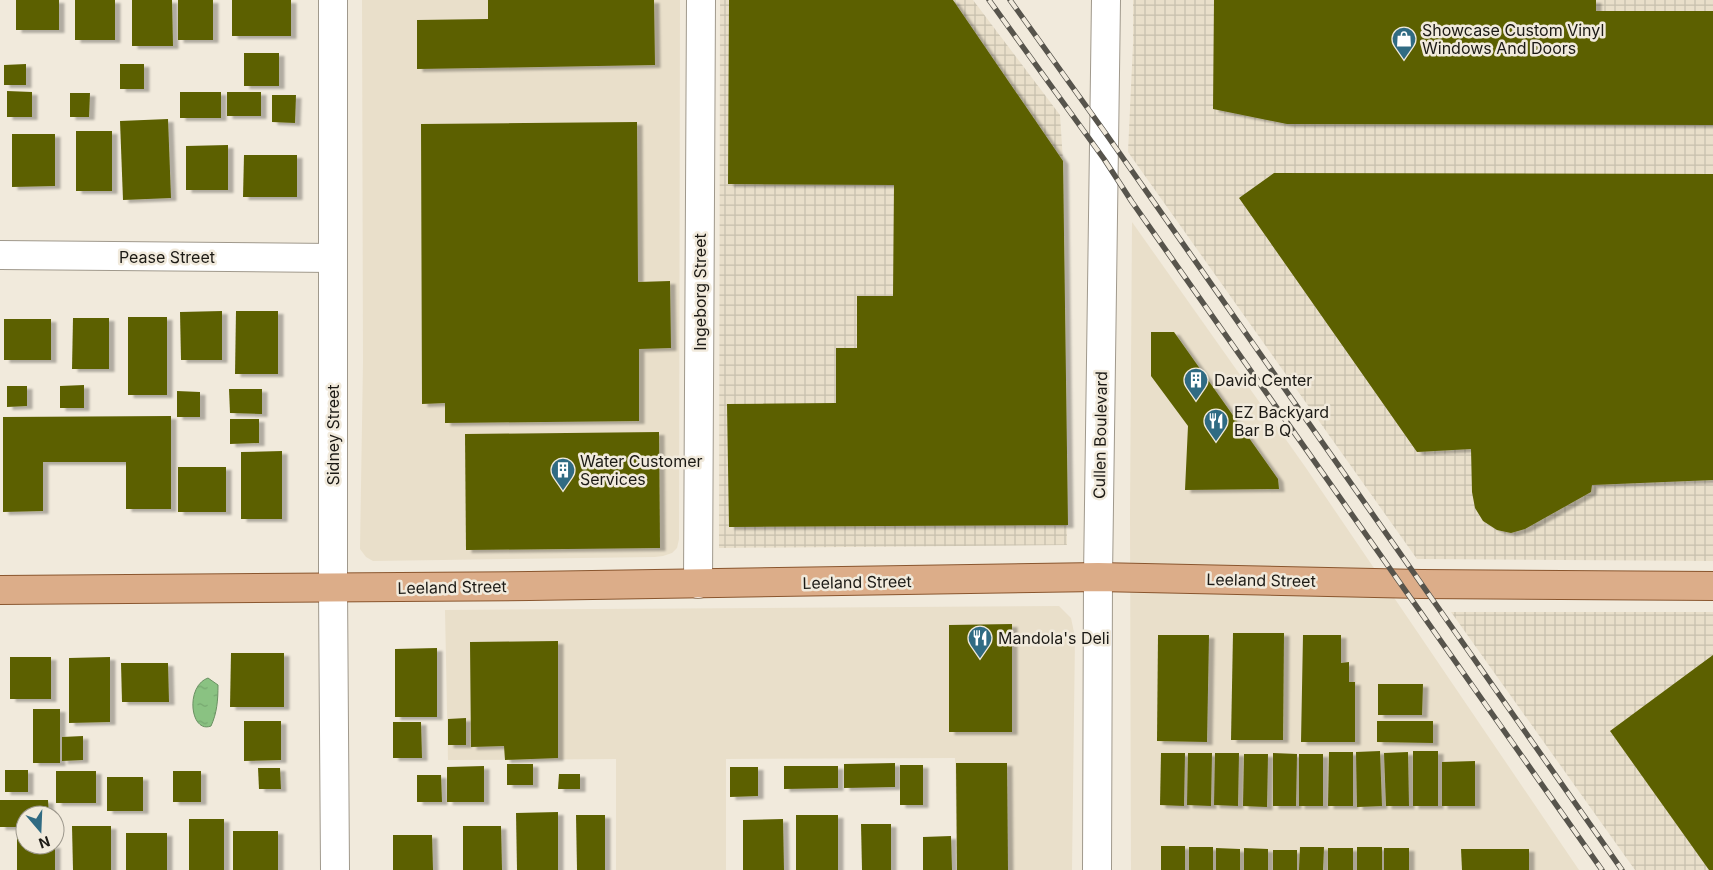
<svg xmlns="http://www.w3.org/2000/svg" width="1713" height="870" font-family="Inter,sans-serif">
<style>
.built{fill:#e9dfca}
.industrial{fill:url(#industrial-grid)}
.water{fill:url(#water-ripples);stroke:#699061}
.building{fill:#5c6000;filter:url(#shadow)}
.lines{fill:none;stroke-linecap:round;stroke-linejoin:round}
.minor-casing{stroke:#a0998c;stroke-width:30}
.major-casing{stroke:#8a562e;stroke-width:30}
.minor{stroke:#fff;stroke-width:28}
.major{stroke:#dcad89;stroke-width:28}
.rail-casing{stroke:#57544c;stroke-width:5.5}
.rail{stroke:#f1eadc;stroke-width:4;stroke-dasharray:11;stroke-linecap:butt}
.labels{text-anchor:middle;stroke-width:5;stroke-linejoin:round;paint-order:stroke}
.poi-label{font-size:16px;fill:#1c1a15;stroke:#f1eadc;text-anchor:start}
.street-label{font-size:16px;fill:#1c1a15;stroke:#f1eadc}
</style>
<defs>
<pattern id="industrial-grid" width="8" height="8" patternUnits="userSpaceOnUse" patternTransform="scale(1.25)"><rect width="8" height="8" fill="#e9dfca"/><path d="M0 4h8M4 0v8" fill="none" stroke="#c7bfad"/></pattern>
<pattern id="water-ripples" width="26" height="14" patternUnits="userSpaceOnUse" patternTransform="scale(1.25)"><rect width="26" height="14" fill="#8ac282"/><path d="M2 4q2-2 4 0t4 0M15 11q2-2 4 0t4 0" fill="none" stroke="#76a66f"/></pattern>
<filter id="shadow"><feDropShadow dx="5.5" dy="3" stdDeviation="1" flood-color="#0004"/></filter>
</defs>
<rect width="100%" height="100%" fill="#f1eadc"/>
<g class="built">
<path d="M362 0H680L679 539 677 548 672 553 663 556 655 557 373 561 366 557 360 549 363 362Z"/>
<path d="M1132 222 1306 468 1579 870H1131L1130 514Z"/>
<path d="M1059 606 1071 618 1075 637 1072 870H957L955 758 726 759V870H616V759L448 760 445 610Z"/>
</g>
<g class="industrial">
<path d="M720 0H973L1060 115 1063 161 1067 545 719 548Z"/>
<path d="M1133 0H1713V561L1417 559 1128 152 1133 44Z"/>
<path d="M1451 612H1713V870H1635Z"/>
</g>
<path class="water" d="M208 678 218 685C218 700 217 713 211 726 190 734 185 686 208 678Z"/>
<g class="building">
<rect x="16" y="0" width="43" height="30"/>
<rect x="75" y="0" width="40" height="40"/>
<path d="M132 0H172L173 46H132Z"/>
<rect x="178" y="0" width="35" height="40"/>
<rect x="232" y="0" width="59" height="36"/>
<path d="M488 0H654L655 65 417 69V20L488 19Z"/>
<path d="M729 0H953L1063 161 1068 525 729 527 727 404 836 403V348H857V296H893L894 185 728 184Z"/>
<path d="M1214 0H1596V11H1713V125L1287 124 1213 109Z"/>
<rect x="244" y="53" width="35" height="33"/>
<path d="M26 64V85H4V65Z"/>
<rect x="120" y="64" width="24" height="25"/>
<path d="M7 91 32 92V117H7Z"/>
<rect x="180" y="92" width="41" height="26"/>
<rect x="227" y="92" width="34" height="24"/>
<path d="M70 93H90L89 117H70Z"/>
<path d="M272 95H296L295 123 272 122Z"/>
<path d="M168 119 171 198 123 200 120 121Z"/>
<path d="M637 122 638 282 670 281 671 348 639 349V421L445 423V403L422 404 421 124Z"/>
<rect x="76" y="131" width="36" height="60"/>
<path d="M12 134H55V186L12 187Z"/>
<path d="M228 145V190H186V146Z"/>
<path d="M244 155H297V197H243Z"/>
<path d="M1274 173 1713 174V480L1592 485 1591 492 1525 529 1511 533 1497 530 1483 521 1475 508 1472 492 1471 449 1417 452 1239 198Z"/>
<path d="M222 311V360H181L180 312Z"/>
<path d="M236 311H278V374H235Z"/>
<rect x="128" y="317" width="39" height="78"/>
<path d="M73 318H109V369H72Z"/>
<rect x="4" y="319" width="47" height="41"/>
<path d="M1151 332H1174L1278 479 1279 489 1185 490 1188 426 1151 376Z"/>
<path d="M84 385V408H60V386Z"/>
<path d="M7 386H27V406L7 407Z"/>
<path d="M229 389H262V414L230 413Z"/>
<path d="M177 391 200 392V417H177Z"/>
<path d="M171 416V509H126V462H43V511L3 512V417Z"/>
<path d="M230 419H259V443L230 444Z"/>
<path d="M659 432 660 548 466 550 465 434Z"/>
<path d="M282 451V519H241V452Z"/>
<rect x="178" y="467" width="48" height="45"/>
<path d="M1012 624V732H949V625Z"/>
<path d="M1233 633H1284L1283 740H1231Z"/>
<path d="M1158 635H1209L1207 742 1157 741Z"/>
<path d="M1303 635H1341V663L1349 662V682H1355V742H1301Z"/>
<path d="M558 641V758L505 760 504 746 471 747 470 642Z"/>
<path d="M437 648V717H395V649Z"/>
<path d="M231 653H284V707H230Z"/>
<path d="M1713 655V870H1709L1610 731Z"/>
<rect x="10" y="657" width="41" height="42"/>
<path d="M110 657V722L69 723V658Z"/>
<path d="M121 663H168L169 702H122Z"/>
<path d="M1378 684H1423L1422 715H1378Z"/>
<rect x="33" y="709" width="27" height="54"/>
<path d="M466 718V745H448V719Z"/>
<path d="M244 721H281V760L244 761Z"/>
<path d="M1377 721H1433V743L1377 742Z"/>
<path d="M393 722H421L422 758H393Z"/>
<path d="M83 736V760L62 761V737Z"/>
<path d="M1380 751 1382 806 1357 807 1356 752Z"/>
<rect x="1413" y="751" width="25" height="55"/>
<path d="M1329 752H1353V806H1328Z"/>
<path d="M1408 752 1409 806H1386L1384 753Z"/>
<path d="M1161 753H1185L1184 806 1160 805Z"/>
<path d="M1188 753H1212L1211 806 1187 805Z"/>
<path d="M1215 753H1239L1238 806 1214 805Z"/>
<path d="M1273 753 1297 754 1296 806H1273Z"/>
<path d="M1244 754H1268L1267 807 1243 806Z"/>
<rect x="1299" y="754" width="24" height="52"/>
<path d="M1475 761V806H1442V762Z"/>
<path d="M895 763V787L844 788V764Z"/>
<path d="M956 763H1007L1008 870H957Z"/>
<rect x="507" y="764" width="26" height="21"/>
<rect x="900" y="765" width="23" height="40"/>
<path d="M484 766V802H447V767Z"/>
<path d="M784 766H838V788L784 789Z"/>
<path d="M730 767H758V796L730 797Z"/>
<path d="M258 768H280L281 789H259Z"/>
<rect x="5" y="770" width="23" height="22"/>
<rect x="56" y="771" width="40" height="32"/>
<rect x="173" y="771" width="28" height="31"/>
<path d="M559 774H580V789H558Z"/>
<path d="M417 775H441L442 802H417Z"/>
<rect x="107" y="777" width="36" height="34"/>
<path d="M0 800H48L49 815H25V827H0Z"/>
<path d="M558 812V870H517L516 813Z"/>
<path d="M576 815H605V870H577Z"/>
<rect x="796" y="815" width="42" height="55"/>
<rect x="189" y="819" width="35" height="51"/>
<path d="M783 819 784 870H743V820Z"/>
<path d="M861 824H891V870H862Z"/>
<path d="M72 826H111V870H73Z"/>
<path d="M463 826H501L502 870H463Z"/>
<rect x="233" y="831" width="45" height="39"/>
<path d="M17 833H25V845H55V870H17Z"/>
<rect x="126" y="833" width="41" height="37"/>
<path d="M393 835H432L433 870H393Z"/>
<path d="M951 836 952 870H923V837Z"/>
<rect x="1161" y="846" width="24" height="24"/>
<rect x="1189" y="847" width="24" height="23"/>
<path d="M1300 847H1324L1323 870H1299Z"/>
<rect x="1357" y="847" width="25" height="23"/>
<path d="M1216 848 1240 849V870H1216Z"/>
<path d="M1244 848 1268 849V870H1244Z"/>
<rect x="1328" y="848" width="25" height="22"/>
<rect x="1384" y="848" width="25" height="22"/>
<path d="M1461 849H1529V870H1462Z"/>
<rect x="1273" y="850" width="24" height="20"/>
</g>
<g class="lines">
<defs>
<g id="minor">
<path d="M333 0V588L335 870"/>
<path d="M0 255 333 258"/>
<path d="M698 584 701 0"/>
<path d="M1097 870 1098 577 1106 0"/>
</g>
<path id="major" d="M0 590 530 586 1098 577 1421 584 1713 586"/>
</defs>
<use href="#minor" class="minor-casing"/>
<use href="#major" class="major-casing"/>
<use href="#minor" class="minor"/>
<use href="#major" class="major"/>
<defs>
<g id="rail">
<path d="M989 0 1104 159 1132 202 1602 870"/>
<path d="M1010 0 1104 131 1622 870"/>
</g>
</defs>
<use href="#rail" class="rail-casing"/>
<use href="#rail" class="rail"/>
</g>
<defs>
<symbol id="shop-pin" viewBox="-11 -11 22 30"><path d="M0 17L-7.5 6A9.5 9.5 0 1 1 7.5 6Z" fill="#306b83" stroke="#f1eadc"/><path d="M-5-2.5h2.3a2.7 3.5 0 0 1 5.4 0H5L5.5 6h-11ZM-1.5-2.5h3a1.5 2.3 0 0 0-3 0Z" fill="#fff"/></symbol>
<symbol id="building-pin" viewBox="-11 -11 22 30"><path d="M0 17L-7.5 6A9.5 9.5 0 1 1 7.5 6Z" fill="#306b83" stroke="#f1eadc"/><path d="M-4-6H4V6H1V3H-1V6H-4ZM-2.5-4.3h1.7v1.8h-1.7ZM.8-4.3h1.7v1.8H.8ZM-2.5-1h1.7V.8h-1.7ZM.8-1h1.7V.8H.8Z" fill="#fff"/></symbol>
<symbol id="restaurant-pin" viewBox="-11 -11 22 30"><path d="M0 17L-7.5 6A9.5 9.5 0 1 1 7.5 6Z" fill="#306b83" stroke="#f1eadc"/><path d="M-5-6h1v4h1v-4h1v4h1v-4h1v5L-1.5 .5V6h-2V.5L-5-1ZM5-6V6H3V1.5H1.5Q1.5-4 5-6Z" fill="#fff"/></symbol>
</defs>
<g fill-rule="evenodd">
<use href="#shop-pin" x="1390" y="25" width="28" height="38"/>
<use href="#building-pin" x="1182" y="366" width="28" height="38"/>
<use href="#restaurant-pin" x="1202" y="407" width="28" height="38"/>
<use href="#building-pin" x="549" y="456" width="28" height="38"/>
<use href="#restaurant-pin" x="966" y="624" width="28" height="38"/>
</g>
<g class="labels">
<g class="poi-label">
<text x="1422" y="36">Showcase Custom Vinyl<tspan x="1422" dy="18">Windows And Doors</tspan></text>
<text x="1214" y="386">David Center</text>
<text x="1234" y="418">EZ Backyard<tspan x="1234" dy="18">Bar B Q</tspan></text>
<text x="580" y="467">Water Customer<tspan x="580" dy="18">Services</tspan></text>
<text x="998" y="644">Mandola's Deli</text>
</g>
<g class="street-label">
<text x="167" y="263">Pease Street</text>
<text transform="translate(700 292) rotate(-90)" y="6">Ingeborg Street</text>
<text transform="translate(333 435) rotate(-90)" y="6">Sidney Street</text>
<text transform="translate(1100 435) rotate(-89)" y="6">Cullen Boulevard</text>
<text transform="translate(1261 580) rotate(1)" y="6">Leeland Street</text>
<text transform="translate(857 582) rotate(-1)" y="6">Leeland Street</text>
<text transform="translate(452 587) rotate(-1)" y="6">Leeland Street</text>
</g>
</g>
<g transform="translate(40 830) rotate(161)"><circle r="24" fill="#f1eadc" stroke="#9c978c"/>
<path d="M0-4L9 19L0 12L-9 19Z" fill="#306b83"/>
<text y="-8" font-size="14" font-weight="bold" text-anchor="middle" fill="#1c1a15">N</text>
</g>
</svg>
